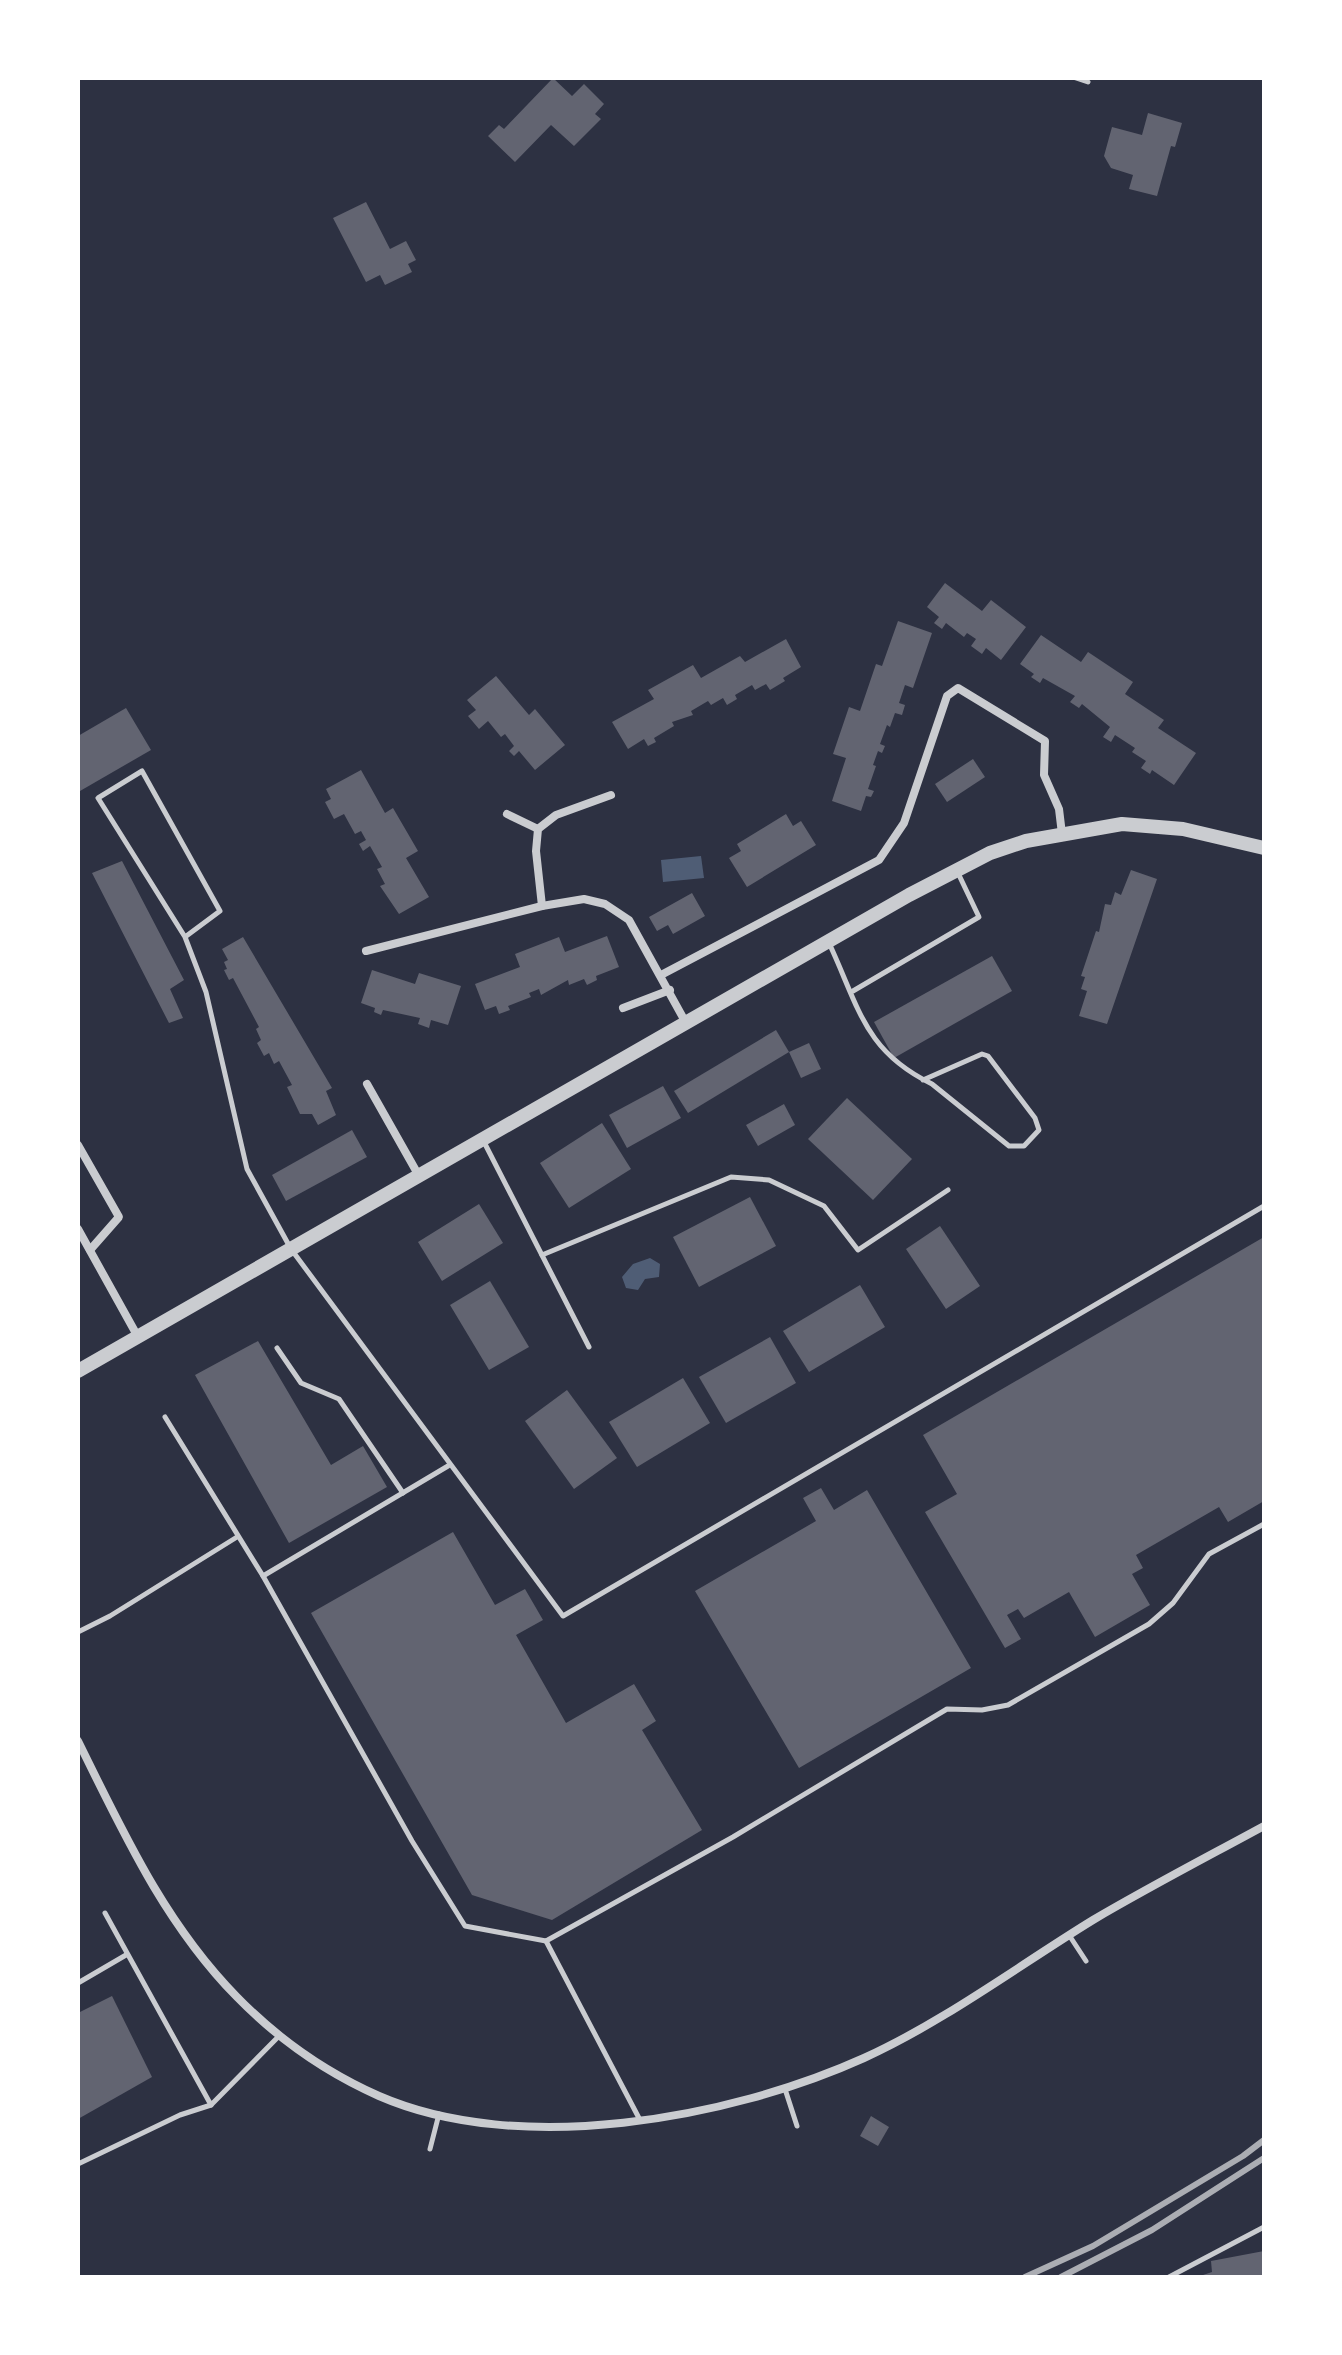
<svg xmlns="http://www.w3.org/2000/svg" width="1342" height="2355" font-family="Rubik,sans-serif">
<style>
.water{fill:#4f5d75}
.building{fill:#626471}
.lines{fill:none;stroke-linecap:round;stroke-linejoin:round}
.service{stroke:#caccd0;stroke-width:5}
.minor{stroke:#caccd0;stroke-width:8}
.tertiary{stroke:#caccd0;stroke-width:14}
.rail{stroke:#abadb3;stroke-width:6}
</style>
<rect width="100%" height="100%" fill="#2d3142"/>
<g class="water">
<path d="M701 856 704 878 663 882 661 860Z"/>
<path d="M650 1258 660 1264 659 1277 645 1279 638 1290 626 1288 622 1277 633 1264Z"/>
</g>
<g class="building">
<path d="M553 78 572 96 584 84 604 104 595 114 601 119 574 146 551 125 515 162 488 136 499 125 504 129Z"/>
<path d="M1148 113 1182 123 1175 147 1171 146 1157 196 1129 189 1133 175 1111 168 1104 156 1112 127 1142 135Z"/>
<path d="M366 202 390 249 406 241 416 260 408 264 412 272 385 285 380 275 366 282 333 218Z"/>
<path d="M945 583 982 611 991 600 1026 627 1001 660 986 648 982 654 971 646 976 639 967 633 964 637 946 623 942 629 934 623 939 617 927 607Z"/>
<path d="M898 621 932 633 913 688 905 685 899 703 905 705 902 715 895 713 890 727 887 725 880 744 885 746 882 753 878 751 873 765 876 766 868 789 874 791 871 797 866 796 861 811 832 801 846 758 833 754 849 707 860 711 876 664 882 666Z"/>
<path d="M1041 635 1081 662 1088 652 1133 682 1125 694 1164 720 1158 728 1196 753 1174 785 1152 770 1150 774 1141 768 1146 761 1132 752 1135 748 1115 735 1111 742 1103 737 1110 727 1082 704 1079 708 1070 702 1075 696 1043 678 1040 683 1031 677 1034 674 1020 664Z"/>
<path d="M786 639 801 667 783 678 785 681 770 690 766 684 755 690 752 685 735 695 737 699 727 705 723 698 711 705 708 701 691 711 693 715 672 722 674 726 654 738 656 742 648 746 644 739 628 749 612 722 654 699 648 690 693 665 701 678 740 656 745 662Z"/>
<path d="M496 676 529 715 535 709 565 745 535 770 519 751 514 756 509 751 514 746 505 734 501 737 488 721 479 729 468 716 476 710 467 700Z"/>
<path d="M126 708 151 750 80 791 78 736Z"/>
<path d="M973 759 985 777 947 802 935 784Z"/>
<path d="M361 770 385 813 393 808 418 851 406 858 429 897 399 914 380 886 385 884 377 869 382 867 370 846 363 851 359 844 366 840 361 831 355 834 344 814 334 819 325 802 331 799 326 789Z"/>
<path d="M786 814 793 826 801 821 816 845 747 887 729 858 741 851 737 844Z"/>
<path d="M122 861 184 980 170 989 183 1018 169 1023 92 873Z"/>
<path d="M1131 870 1157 879 1107 1024 1079 1016 1087 991 1081 989 1085 977 1081 976 1096 931 1099 932 1105 904 1111 905 1115 892 1121 895Z"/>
<path d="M692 893 705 916 673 934 668 925 657 931 649 917Z"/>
<path d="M607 936 619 967 596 976 597 980 587 985 584 979 569 985 568 980 541 995 539 989 529 993 531 997 508 1006 510 1010 499 1014 496 1006 485 1010 475 984 520 967 515 954 559 937 565 952Z"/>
<path d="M243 937 332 1088 326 1091 336 1115 318 1125 312 1114H300L287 1087 292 1085 279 1061 274 1064 269 1053 264 1056 257 1043 261 1040 256 1029 259 1027 233 978 229 980 224 970 227 969 224 962 228 960 222 949Z"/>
<path d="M992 956 1012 991 894 1058 874 1022Z"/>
<path d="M372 970 415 984 419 973 461 986 448 1025 431 1020 429 1028 418 1024 420 1018 383 1010 381 1015 374 1012 375 1008 361 1003Z"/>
<path d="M776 1030 789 1052 688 1113 674 1091Z"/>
<path d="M809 1043 821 1069 801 1078 789 1052Z"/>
<path d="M663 1086 681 1118 627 1148 609 1115Z"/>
<path d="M847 1098 912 1159 873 1200 808 1139Z"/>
<path d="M784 1104 795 1125 758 1146 746 1125Z"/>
<path d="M602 1123 631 1169 569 1208 540 1163Z"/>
<path d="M352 1130 367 1157 286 1201 272 1175Z"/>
<path d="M750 1197 776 1246 699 1287 673 1237Z"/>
<path d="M479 1204 503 1243 442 1281 418 1242Z"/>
<path d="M940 1226 980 1286 946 1309 906 1249Z"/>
<path d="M1264 1237V1501L1228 1522 1219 1507 1136 1555 1143 1568 1132 1574 1150 1605 1095 1637 1069 1592 1024 1618 1018 1609 1007 1615 1021 1639 1005 1648 925 1512 957 1494 923 1435Z"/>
<path d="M490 1281 529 1347 489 1370 450 1305Z"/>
<path d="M860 1285 885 1327 809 1372 783 1331Z"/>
<path d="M770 1337 796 1383 726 1423 699 1377Z"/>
<path d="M258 1341 331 1465 363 1446 387 1487 289 1543 195 1375Z"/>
<path d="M683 1378 710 1423 637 1467 609 1422Z"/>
<path d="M567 1390 617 1458 574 1489 525 1421Z"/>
<path d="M821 1488 834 1510 867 1490 971 1668 799 1768 695 1591 816 1521 803 1498Z"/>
<path d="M453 1532 495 1605 525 1589 543 1620 516 1635 566 1723 634 1684 656 1721 642 1730 702 1830 552 1920 472 1895 311 1613Z"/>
<path d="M112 1996 152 2077 78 2119V2013Z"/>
<path d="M871 2116 889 2127 878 2146 860 2136Z"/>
<path d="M1264 2251V2277H1197L1212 2272 1211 2261Z"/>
</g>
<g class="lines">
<g class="service">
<path d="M1076 78 1088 82"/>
<path d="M185 937 98 798 142 771 220 911 185 937 206 992 247 1169 291 1249 563 1616 1264 1206"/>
<path d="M829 943C859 1007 864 1051 932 1084L1009 1146H1024L1039 1130 1035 1118 988 1056 982 1054 923 1080"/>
<path d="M853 991 979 917 958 873"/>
<path d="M484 1142 589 1347"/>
<path d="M542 1255 731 1177 769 1180 824 1206 858 1250 948 1190"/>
<path d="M277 1348 301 1383 339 1399 403 1493"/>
<path d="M165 1417 263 1576 412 1841 465 1926 546 1941 733 1837 947 1709 982 1710 1008 1705 1149 1624 1173 1603 1209 1554 1264 1524"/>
<path d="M263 1576 448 1466"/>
<path d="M78 1632 110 1616 237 1537"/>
<path d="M105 1913 211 2105 279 2036"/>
<path d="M1069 1935 1086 1961"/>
<path d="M546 1941 640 2120"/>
<path d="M78 1983 126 1955"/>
<path d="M785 2089 797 2126"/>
<path d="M430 2149 439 2114"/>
<path d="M78 2164 180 2115 211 2105"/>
<path d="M1169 2277 1264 2227"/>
</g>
<g class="minor">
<path d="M507 814 538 829"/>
<path d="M542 906 536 851 538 829 556 815 611 795"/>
<path d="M366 951 542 906 584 899 605 904 629 920 686 1023"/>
<path d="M661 975 879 860 904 823 947 696 958 688 1045 741 1044 775 1059 809 1062 834"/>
<path d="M623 1008 670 990"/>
<path d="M367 1084 419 1176"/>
<path d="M78 1145 119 1217 90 1250"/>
<path d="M78 1229 138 1337"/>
<path d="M78 1741C123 1832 165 1924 237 1997 278 2039 325 2072 379 2096 519 2157 729 2119 864 2058 945 2021 1018 1966 1093 1920 1149 1887 1207 1857 1264 1826"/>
</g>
<path class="tertiary" d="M78 1371 909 895 990 853 1026 841 1122 824 1183 829 1264 848"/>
<g class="rail">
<path d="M1025 2277 1093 2246 1243 2156 1264 2140"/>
<path d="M1061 2277 1152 2230 1264 2158"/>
</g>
</g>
<rect width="1342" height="2355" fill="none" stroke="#ffffff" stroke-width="160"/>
</svg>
